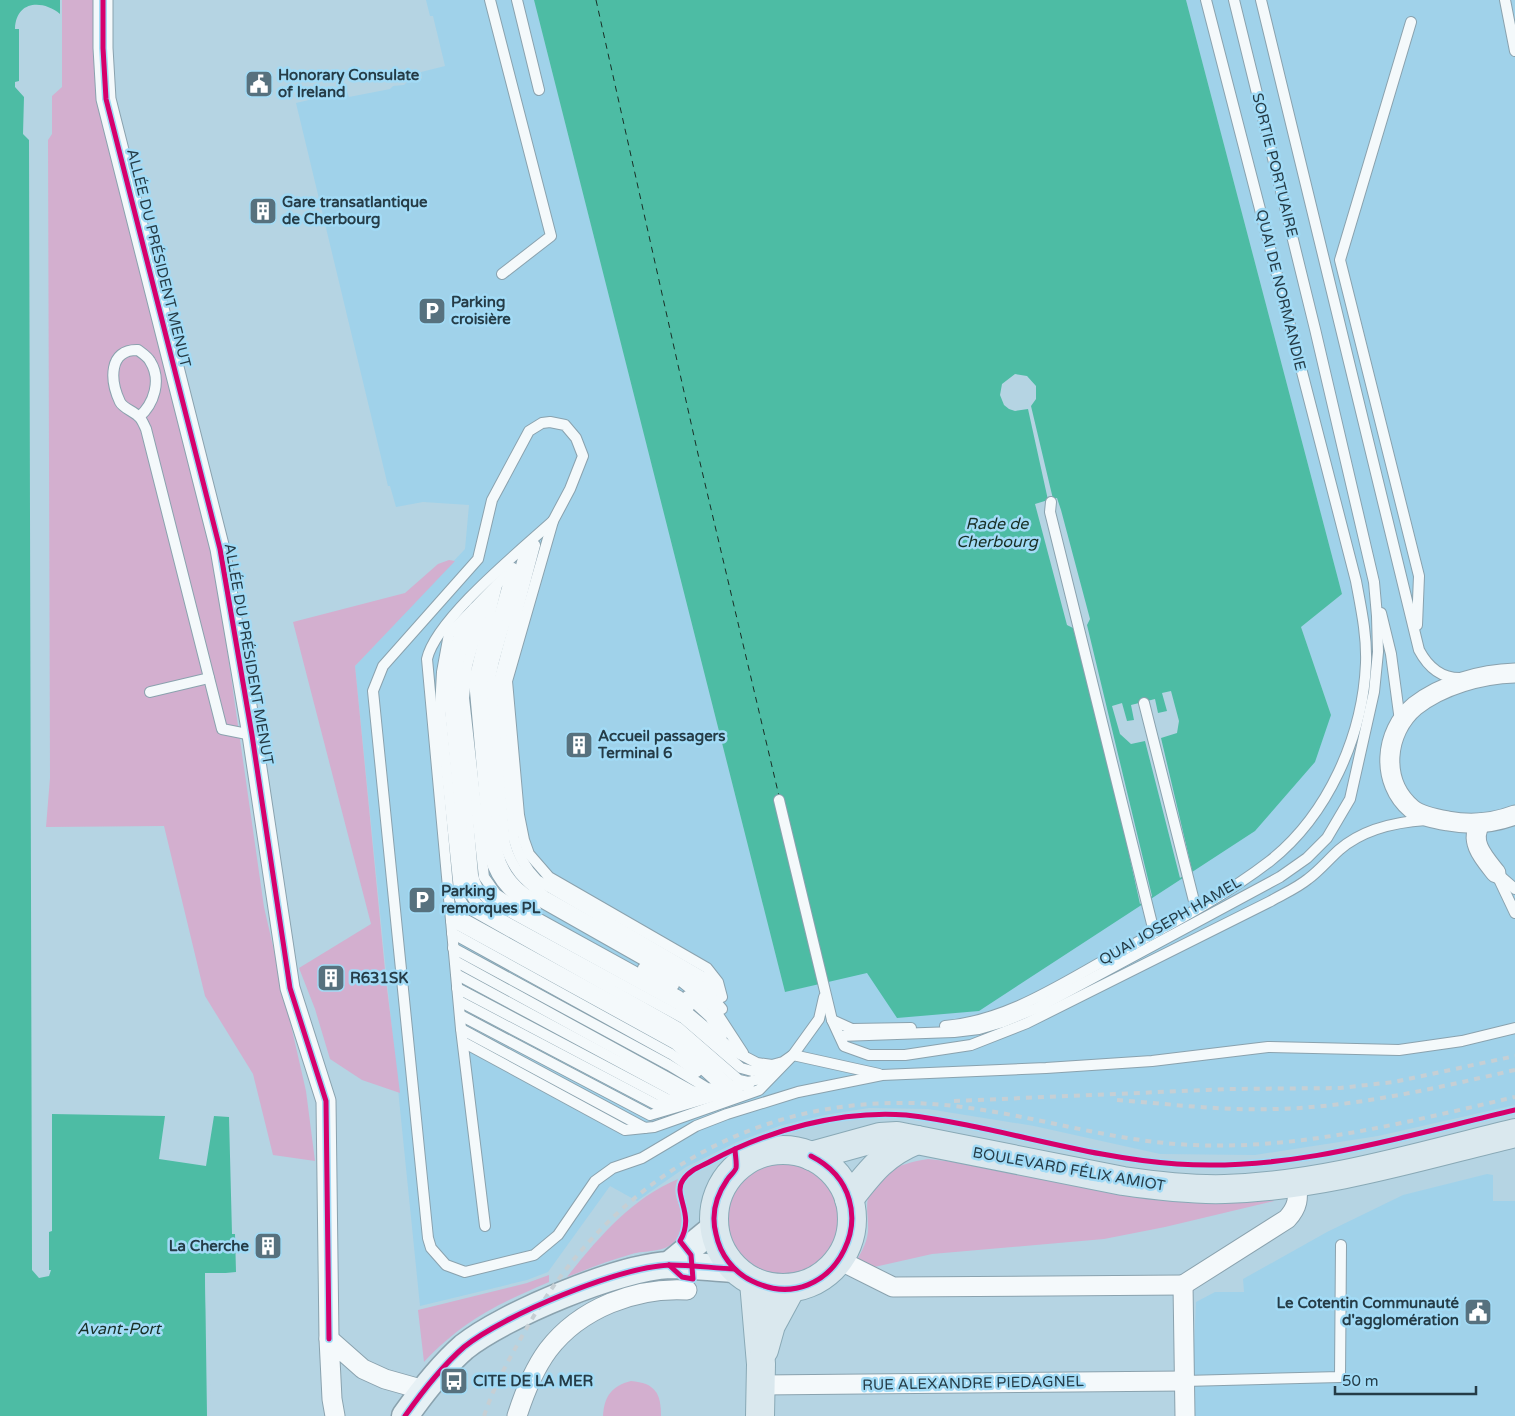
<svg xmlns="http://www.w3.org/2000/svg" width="1515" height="1416" font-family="'Varela Round',sans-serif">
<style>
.built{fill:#a0d2ea}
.green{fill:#d3afcf}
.water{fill:#4dbca4}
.pier{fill:#b5d4e3}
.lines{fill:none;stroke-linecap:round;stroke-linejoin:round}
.ferry{stroke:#192f26;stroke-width:1;stroke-dasharray:6 5;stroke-linecap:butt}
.lane-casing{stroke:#8aa2ae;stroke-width:12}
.street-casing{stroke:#8aa2ae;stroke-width:21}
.secondary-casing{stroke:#8aa2ae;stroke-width:29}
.primary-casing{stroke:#89a9b6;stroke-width:30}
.lane{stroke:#f4f9fb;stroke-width:10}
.street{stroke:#f4f9fb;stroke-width:19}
.secondary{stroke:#e7f1f5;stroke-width:26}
.primary{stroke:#dae8ee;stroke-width:28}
.rail{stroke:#c6cfd4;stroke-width:4;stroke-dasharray:6 6;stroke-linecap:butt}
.cycleway-casing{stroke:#a2dbf6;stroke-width:8}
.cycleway{stroke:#d6006c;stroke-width:5}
.labels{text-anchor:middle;stroke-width:5;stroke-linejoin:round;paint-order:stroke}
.poi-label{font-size:15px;font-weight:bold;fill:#253c47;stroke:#a2dbf6;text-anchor:start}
.street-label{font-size:15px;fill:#253c47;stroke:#a2dbf6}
.water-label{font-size:16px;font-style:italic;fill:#192f26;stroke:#a2dbf6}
</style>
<rect width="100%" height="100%" fill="#b5d4e3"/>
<g class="built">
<path d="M426 0H534L785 992 1140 904 1180 878 1331 715 1301 627 1342 594 1186 0H1515V1105L1378 1136 1255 1155 1160 1154 1034 1126 928 1109 869 1108 825 1115 779 1126 737 1142 686 1167 637 1201 610 1186 548 1272 527 1280 420 1306 355 666 465 549 469 505 423 502 396 507 390 486H388L296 103 347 91 349 97 390 89 393 86 404 85 407 82 419 81 422 78 421 72 445 66 433 16H430Z"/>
<path d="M1487 1174 1493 1175V1201H1515V1416H1191L1196 1302 1215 1292H1244L1243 1279 1327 1232 1403 1195Z"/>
</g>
<g class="green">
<path d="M62 0H98L97 84 217 579 264 907 306 1091 315 1161 273 1155 253 1074 205 996 164 826 46 827 50 778 48 140 52 134V96L62 87Z"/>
<path d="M449 560 455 561 355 666 386 980 400 1093 362 1080 330 1059 315 1009 299 968 371 924 293 622 405 593 438 564Z"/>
<path d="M928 1159 1269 1197 1274 1201 1165 1227 1104 1239 932 1254 870 1268 856 1261C863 1250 869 1239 868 1225 868 1216 866 1207 868 1198 872 1172 906 1162 928 1159Z"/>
<circle cx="783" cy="1219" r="57"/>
<path d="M678 1179C669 1199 686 1205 681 1226 680 1232 678 1239 673 1243 661 1253 646 1250 632 1254 610 1260 588 1269 567 1277 597 1239 632 1198 678 1179Z"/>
<path d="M549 1275V1282C496 1305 464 1320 424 1362L418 1310 527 1283Z"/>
<path d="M631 1381C655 1383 661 1393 661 1416H603C604 1396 612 1386 631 1381Z"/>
</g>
<g class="water">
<path d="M0 0H60V14C43 0 16 0 15 29H19V81L15 82V87L24 97 23 134 29 140 32 1270 39 1278 49 1276 51 1270H49V1232L52 1231V1114L165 1116 159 1159 206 1166 214 1116 229 1117 232 1234H235L236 1272 205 1275 209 1416H0Z"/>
<path d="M534 0H1186L1342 594 1301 627 1331 715 1315 762 1255 831 979 1011 897 1018 867 973 785 992Z"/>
</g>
<g class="pier">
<path d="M1015 374 1027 376 1036 386V399L1031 406 1053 499 1057 498 1061 510 1090 619 1087 625 1152 896 1140 904 1121 818 1073 628 1067 625 1035 504 1048 500 1028 409 1015 411 1009 409 1004 405 1000 395 1002 384Z"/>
<path d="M1171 691 1179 721 1177 733 1161 738 1192 870 1180 878 1145 741 1131 744 1120 734 1112 706 1122 703 1127 721 1134 720 1131 705 1155 699 1158 713 1167 711 1162 693Z"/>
<path d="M205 1273H237L207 1277 211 1416H207Z"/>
</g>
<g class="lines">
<path class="ferry" d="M596 0 698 454 779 796"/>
<defs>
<g id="lane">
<path d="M490 0 551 236 502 274"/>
<path d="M517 0 539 90"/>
<path d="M1261 0 1419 650C1428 667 1442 679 1462 678"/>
<path d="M1505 0 1515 51"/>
<path d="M1411 22 1340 260 1419 576 1417 625"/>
<path d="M139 417C154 404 162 380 150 361 148 357 142 353 138 350 108 349 110 381 120 402 123 408 133 411 138 416 142 419 144 425 146 429L222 729 252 735"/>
<path d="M1051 502 1050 512 1154 932"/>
<path d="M535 545 499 681 514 839C518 856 525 868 537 880L705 978 718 991"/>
<path d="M530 548 524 555 494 661 490 679 505 844C512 869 524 881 545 896L683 974 705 989 722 1009"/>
<path d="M513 568 449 634 442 672 440 708 460 899 464 906 678 1027 739 1080 748 1082 771 1076"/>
<path d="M512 570 484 669 482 690 498 853C502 870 511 883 525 893L682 982 713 1007 743 1053"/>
<path d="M497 585 474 680 490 858C497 883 514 898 536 910"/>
<path d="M486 598 467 666 464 698 484 877 496 894 505 900 679 996 690 1006"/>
<path d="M474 608 458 664 457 690 473 875C475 886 480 892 488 900L679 1005 734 1051 757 1063 772 1065 783 1062 793 1055 879 1074"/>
<path d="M1381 613 1391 654 1400 721"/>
<path d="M462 622 450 669 449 701 467 882C469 894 473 901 483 909L683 1018 741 1068 752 1071 771 1068"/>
<path d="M150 692 209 678"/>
<path d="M1144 703 1196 909"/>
<path d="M779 800 832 1020 844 1046 869 1055H905L971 1045 1027 1023 1271 901C1283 894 1297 888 1308 879 1319 871 1328 860 1339 850 1363 829 1395 822 1426 820"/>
<path d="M1496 873 1515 913"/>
<path d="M1499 875 1515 889"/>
<path d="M450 911 677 1036 731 1086 749 1085"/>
<path d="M451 921 675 1044 722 1087"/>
<path d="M452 933 671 1054 697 1072"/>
<path d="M453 948 669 1065 707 1088 723 1090"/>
<path d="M455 961 692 1091 709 1094"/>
<path d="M643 968 674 985"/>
<path d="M456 974 679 1094 698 1098"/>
<path d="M457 988 667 1099 685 1102"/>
<path d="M687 996 710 1017 722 1036"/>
<path d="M722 997 718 982 707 968 549 877 529 854 524 840 519 815 507 681 553 521 570 489 583 456 576 438 565 425 550 422 542 423 529 431 492 500 478 559 383 666 373 691 428 1238 431 1248 446 1265 465 1272 534 1255 558 1235 595 1181 613 1168 642 1158 696 1126 727 1114 798 1092 882 1075 1046 1068 1152 1061 1268 1047 1399 1050 1462 1041 1515 1028"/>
<path d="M459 1001 655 1104 676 1105"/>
<path d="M460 1015 650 1115 738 1089"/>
<path d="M832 1020 852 1029 911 1028"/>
<path d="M945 1026C1007 1021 1061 984 1114 955 1167 926 1222 898 1270 861 1328 815 1363 736 1366 663 1367 635 1361 608 1356 581L1206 0"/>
<path d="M461 1029 645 1128"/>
<path d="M840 1036 954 1032 979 1029 1003 1022 1037 1008 1280 877 1307 858 1327 838 1350 799 1374 692 1378 652 1377 616 1374 582 1315 329 1234 0"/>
<path d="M463 1042 625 1130 654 1127 759 1090 793 1055 819 1019 824 997"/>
<path d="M485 1226 461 1029 427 659C436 619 520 551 553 521"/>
<path d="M1184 1381 1340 1377 1341 1245"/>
</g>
<g id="street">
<path d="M103 0V48L106 99 220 549 252 735 290 988 326 1101 329 1339"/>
<path d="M1515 673C1481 674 1442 685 1415 706 1384 732 1380 782 1412 809 1420 816 1437 819 1448 821 1470 825 1494 823 1515 815"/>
<path d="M1481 823C1468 841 1484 858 1496 873"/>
<path d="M839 1260 893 1287 1183 1285"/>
<path d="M1183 1285 1287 1219C1298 1207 1299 1198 1296 1183"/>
<path d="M1183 1285 1185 1416"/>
<path d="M761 1385 1184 1381"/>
<path d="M335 1416 332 1399 329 1339 363 1369 385 1379 424 1390"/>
<path d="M517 1416C524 1394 534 1369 548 1350 580 1308 636 1287 687 1290"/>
</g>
<g id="secondary">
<path d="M669 1265 714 1228"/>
<path d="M405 1416C422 1392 441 1367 464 1347 504 1315 619 1267 670 1265 691 1265 713 1268 735 1269"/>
</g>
<g id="primary">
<circle cx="783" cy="1219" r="69"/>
<path d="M811 1156 880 1137 897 1136 1123 1181C1157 1186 1191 1190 1225 1189 1324 1186 1420 1156 1515 1133"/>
<path d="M849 1199C870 1172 884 1153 917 1140"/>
<path d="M754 1282 761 1364 760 1416"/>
<path d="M764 1350 771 1325 791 1288"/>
</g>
</defs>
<use href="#lane" class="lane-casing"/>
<use href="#street" class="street-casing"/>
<use href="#secondary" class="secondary-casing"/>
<use href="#primary" class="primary-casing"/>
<use href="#lane" class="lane"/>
<use href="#street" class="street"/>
<use href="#secondary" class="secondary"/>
<use href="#primary" class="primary"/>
<g class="rail">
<path d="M1117 1100C1170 1104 1223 1111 1276 1109 1357 1107 1436 1088 1515 1070"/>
<path d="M954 1101 1229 1089 1340 1088 1394 1082 1515 1056"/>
<path d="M484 1416C494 1386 509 1359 525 1331 615 1172 771 1085 954 1106 1035 1115 1112 1142 1194 1145 1302 1150 1411 1121 1515 1097"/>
</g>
<defs>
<g id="cycleway">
<path d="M103 0V48L106 99 220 549 252 735 290 988 326 1101 329 1339"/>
<path d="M735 1149C735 1154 737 1163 736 1168 735 1172 729 1176 727 1180 716 1196 711 1215 716 1234 720 1254 733 1272 752 1281 834 1322 896 1199 811 1156"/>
<path d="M669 1265 682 1277 693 1279 691 1255 680 1241C696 1214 672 1195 683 1180 689 1170 702 1166 711 1161 768 1130 841 1110 906 1115 997 1126 1086 1158 1177 1164 1293 1172 1404 1136 1515 1110"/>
<path d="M405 1416C422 1392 441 1367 464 1347 504 1315 619 1267 670 1265 691 1265 713 1268 735 1269"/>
</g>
</defs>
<use href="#cycleway" class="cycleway-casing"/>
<use href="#cycleway" class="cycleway"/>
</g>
<defs>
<symbol id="civic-square" viewBox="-11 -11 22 22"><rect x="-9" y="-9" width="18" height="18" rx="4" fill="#57717e" stroke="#a2dbf6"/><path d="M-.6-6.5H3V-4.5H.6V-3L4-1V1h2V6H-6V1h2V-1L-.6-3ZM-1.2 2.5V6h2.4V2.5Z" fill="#fff"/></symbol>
<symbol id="building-square" viewBox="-11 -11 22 22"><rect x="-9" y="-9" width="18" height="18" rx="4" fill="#57717e" stroke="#a2dbf6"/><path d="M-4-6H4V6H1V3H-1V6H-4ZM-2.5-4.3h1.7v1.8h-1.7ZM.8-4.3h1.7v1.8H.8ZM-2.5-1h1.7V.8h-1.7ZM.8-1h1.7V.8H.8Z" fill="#fff"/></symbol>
<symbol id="parking-square" viewBox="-11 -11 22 22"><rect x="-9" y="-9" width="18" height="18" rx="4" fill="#57717e" stroke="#a2dbf6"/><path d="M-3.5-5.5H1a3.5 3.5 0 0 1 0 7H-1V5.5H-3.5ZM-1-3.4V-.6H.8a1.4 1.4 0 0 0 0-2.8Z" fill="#fff"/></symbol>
<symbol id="bus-square" viewBox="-11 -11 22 22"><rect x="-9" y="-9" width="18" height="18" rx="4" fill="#57717e" stroke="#a2dbf6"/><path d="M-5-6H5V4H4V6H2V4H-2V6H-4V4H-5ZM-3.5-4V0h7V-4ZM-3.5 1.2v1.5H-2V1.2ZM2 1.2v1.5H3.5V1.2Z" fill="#fff"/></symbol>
</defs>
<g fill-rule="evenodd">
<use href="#civic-square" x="243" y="68" width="32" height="32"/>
<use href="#building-square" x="247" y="195" width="32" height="32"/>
<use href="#parking-square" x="416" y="295" width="32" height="32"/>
<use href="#building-square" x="563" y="729" width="32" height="32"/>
<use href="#parking-square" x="406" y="884" width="32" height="32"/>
<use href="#building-square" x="315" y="962" width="32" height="32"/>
<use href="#building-square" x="252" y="1230" width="32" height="32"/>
<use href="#civic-square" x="1462" y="1296" width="32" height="32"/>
<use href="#bus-square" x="438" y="1365" width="32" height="32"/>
</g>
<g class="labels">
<g class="poi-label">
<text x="278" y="80">Honorary Consulate<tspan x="278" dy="17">of Ireland</tspan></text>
<text x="282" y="207">Gare transatlantique<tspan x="282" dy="17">de Cherbourg</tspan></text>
<text x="451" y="307">Parking<tspan x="451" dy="17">croisière</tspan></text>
<text x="598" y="741">Accueil passagers<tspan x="598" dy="17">Terminal 6</tspan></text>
<text x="441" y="896">Parking<tspan x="441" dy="17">remorques PL</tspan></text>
<text x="350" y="983">R631SK</text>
<text x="249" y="1251" text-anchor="end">La Cherche</text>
<text x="1459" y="1308" text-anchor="end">Le Cotentin Communauté<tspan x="1459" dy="17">d'agglomération</tspan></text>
<text x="473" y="1386">CITE DE LA MER</text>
</g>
<g class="street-label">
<text transform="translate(1275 165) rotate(76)" y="5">SORTIE PORTUAIRE</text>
<text transform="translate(159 258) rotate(76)" y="5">ALLÉE DU PRÉSIDENT MENUT</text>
<text transform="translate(1281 290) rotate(76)" y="5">QUAI DE NORMANDIE</text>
<text transform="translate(249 654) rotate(80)" y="5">ALLÉE DU PRÉSIDENT MENUT</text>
<text transform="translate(1170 921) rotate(-30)" y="5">QUAI JOSEPH HAMEL</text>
<text transform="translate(1069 1169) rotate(10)" y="5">BOULEVARD FÉLIX AMIOT</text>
<text transform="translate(973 1383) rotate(-1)" y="5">RUE ALEXANDRE PIEDAGNEL</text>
</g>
<g class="water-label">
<text x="997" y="529">Rade de<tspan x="997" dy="18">Cherbourg</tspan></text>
<text x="119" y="1334">Avant-Port</text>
</g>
</g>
<path d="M1335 1386v8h141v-8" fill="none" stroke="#253c47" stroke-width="2.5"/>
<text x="1342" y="1386" font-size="15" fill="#253c47" stroke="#a2dbf6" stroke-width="4" paint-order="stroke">50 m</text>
</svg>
